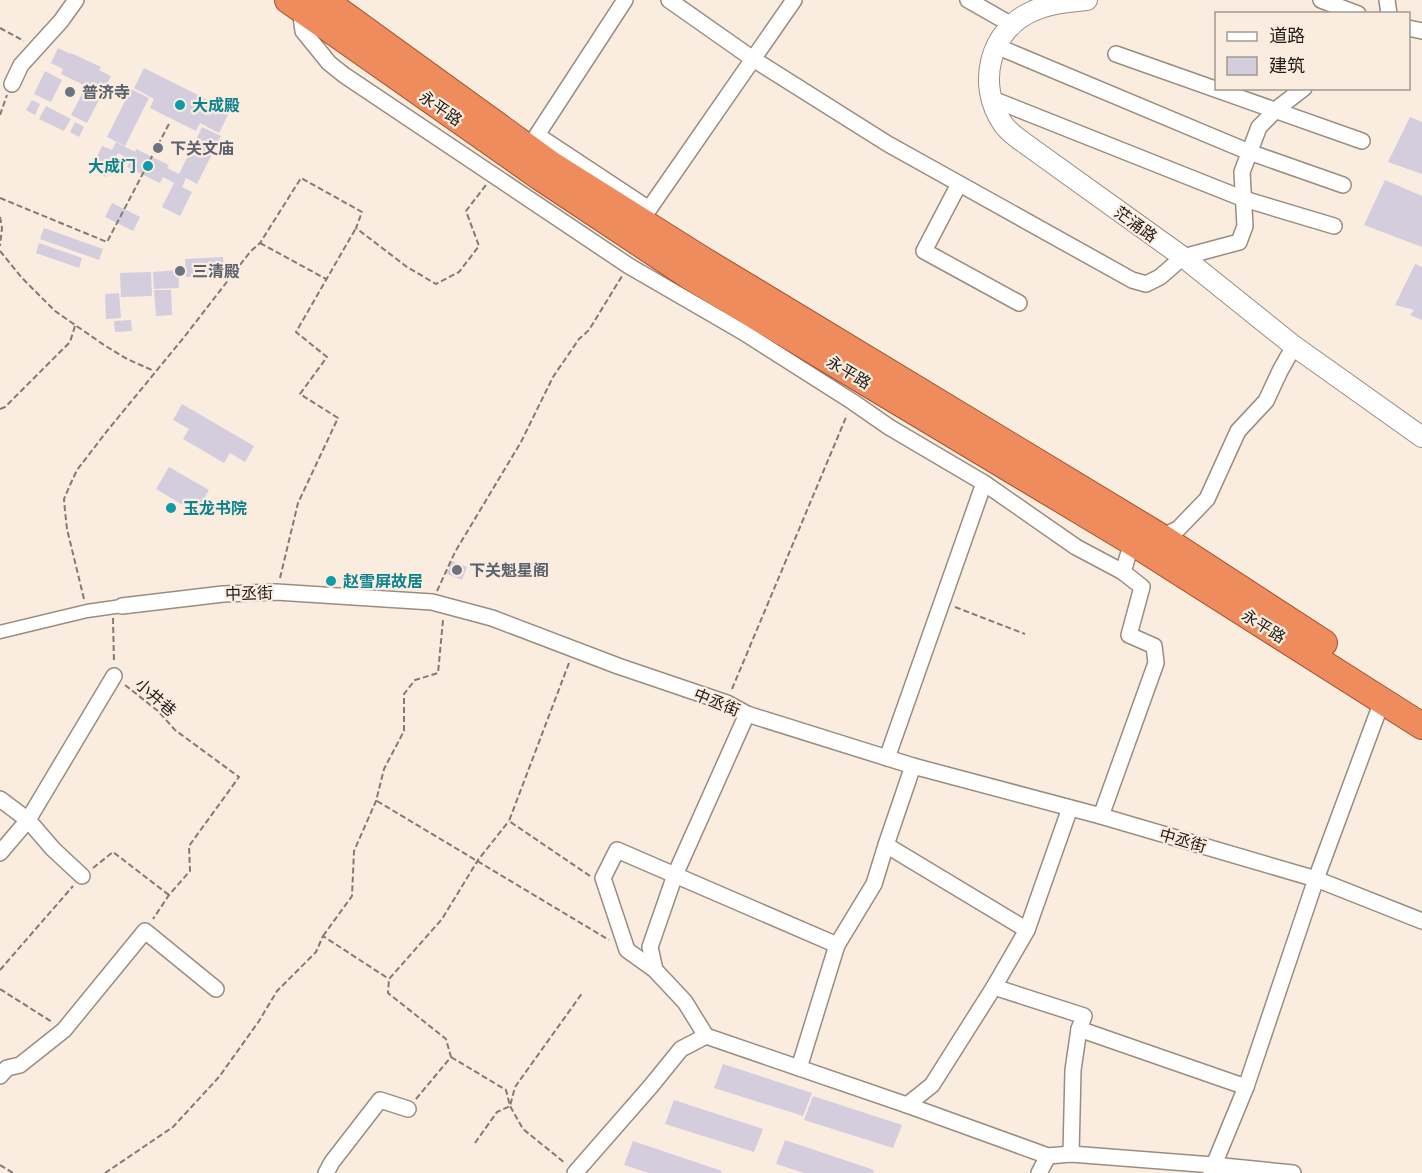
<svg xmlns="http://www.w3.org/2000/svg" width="1422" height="1173" font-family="Manrope,'Noto Sans SC',sans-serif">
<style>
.building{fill:#d4cddd}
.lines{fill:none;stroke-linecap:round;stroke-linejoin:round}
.pedestrian-casing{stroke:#998d81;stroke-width:15}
.minor-casing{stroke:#998d81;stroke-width:18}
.tertiary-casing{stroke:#998d81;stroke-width:22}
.trunk-casing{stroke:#a3522a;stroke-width:28}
.path{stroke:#837a72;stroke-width:2;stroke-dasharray:6 3;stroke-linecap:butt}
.pedestrian{stroke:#fff;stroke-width:12}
.minor{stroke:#fff;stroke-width:15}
.tertiary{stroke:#fff;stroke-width:20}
.trunk{stroke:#ee8c5e;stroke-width:26}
.worship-dot{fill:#6b7280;stroke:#faede0;stroke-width:2}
.culture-dot{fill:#0f9aa8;stroke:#faede0;stroke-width:2}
.labels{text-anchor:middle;stroke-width:4.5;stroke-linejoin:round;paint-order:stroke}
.worship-label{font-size:16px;font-weight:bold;fill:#5b616d;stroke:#faede0;text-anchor:start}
.culture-label{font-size:16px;font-weight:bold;fill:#0d838f;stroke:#faede0;text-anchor:start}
.street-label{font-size:16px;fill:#201b17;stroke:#faede0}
</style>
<rect width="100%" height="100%" fill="#faede0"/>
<g class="building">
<path d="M58 48 71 54V53L101 67 99 70 111 76 104 91 92 85 90 88 61 74 63 69 51 63Z"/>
<path d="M144 68 230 111 219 133 200 123 196 131 150 108 154 99 134 88Z"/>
<path d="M45 71 62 80 51 102 34 94Z"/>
<path d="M131 89 149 98 125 146 107 137Z"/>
<path d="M83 92 99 100 87 123 71 115Z"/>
<path d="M32 100 40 104 35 115 26 110Z"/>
<path d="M46 106 71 119 64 131 39 119Z"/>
<path d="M1410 117 1422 122V174L1388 162Z"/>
<path d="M75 122 84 127 79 137 70 132Z"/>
<path d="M202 127 221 136 197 184 186 178 182 187 192 192 180 216 162 207 174 183 163 177 160 183 127 167 131 160 118 153 106 177 91 169 102 146 112 150 116 142 135 152 136 149 169 165 167 168 179 174Z"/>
<path d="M1385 180 1422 196V247L1364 225Z"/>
<path d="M112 203 140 217 133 231 105 217Z"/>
<path d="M44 228 103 249 99 260 40 239Z"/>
<path d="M39 243 82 258 79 268 36 253Z"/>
<path d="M223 257 224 268 208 269V276L186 277 185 259Z"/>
<path d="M1415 264 1422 267V320L1410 315 1414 310 1395 305Z"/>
<path d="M178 270 179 288 154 289 153 272Z"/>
<path d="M151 272 152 296 121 297 120 273Z"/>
<path d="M154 290H171L172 315 156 316Z"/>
<path d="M119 293 121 318 106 319 105 294Z"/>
<path d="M131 320 132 331 115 332 114 321Z"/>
<path d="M182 404 254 446 245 462 230 453 224 463 183 439 189 429 173 420Z"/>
<path d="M169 467 209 490 196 513 156 489Z"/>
<path d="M452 561 467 567 462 580 447 574Z"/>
<path d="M723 1064 812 1093 803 1116 714 1088Z"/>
<path d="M813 1096 902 1125 893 1148 804 1120Z"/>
<path d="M674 1100 763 1129 754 1152 665 1124Z"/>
<path d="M785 1140 874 1170 873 1173H804L776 1164Z"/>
<path d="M633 1141 722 1171 721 1173H649L624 1165Z"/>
</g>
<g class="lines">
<defs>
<path id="pedestrian" d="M0 632 87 611 122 606"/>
<g id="minor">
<path d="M625 0 537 135 649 209 794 0"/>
<path d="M669 0 753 59 888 144 1132 280 1146 284 1160 277 1183 257 1239 242 1245 226 1242 172 1259 127 1278 108 1304 88"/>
<path d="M968 0 1012 25"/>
<path d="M1321 0 1358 14"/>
<path d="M1387 0 1389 14"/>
<path d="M300 9 303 31 329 63 344 75 629 266 743 332 853 402 889 427 984 483 1076 547 1123 572 1132 542"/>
<path d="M1408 28 1422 31"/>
<path d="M996 46 1249 152 1343 185"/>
<path d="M1116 54 1362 141"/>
<path d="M12 84 21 65 61 21 76 0"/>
<path d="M990 98 1244 199 1334 226"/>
<path d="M959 184 924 251 1019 303"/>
<path d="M1161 537 1178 529 1207 499 1238 431 1266 401 1280 371 1294 346"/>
<path d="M122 606 223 594 276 592 432 602 492 618 618 666 727 703 747 714 913 766 1101 816 1316 879 1422 921"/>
<path d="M887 758 984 483"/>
<path d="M0 799 28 820 53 849 82 876"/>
<path d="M1101 816 1156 663 1154 646 1129 635 1142 587 1123 572"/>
<path d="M886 845 1027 930"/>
<path d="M0 853 28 820 114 676"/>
<path d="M655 970 650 947 675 875 747 714"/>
<path d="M994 987 1084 1016 1079 1029 1246 1087"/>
<path d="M706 1036 685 1002 655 970 627 950 603 878 617 850 837 945"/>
<path d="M799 1068 837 945 874 884 886 845 913 766"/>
<path d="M0 1076 7 1068 20 1065 64 1030 145 931 216 989"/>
<path d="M907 1105 932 1085 994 987 1027 930 1070 808"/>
<path d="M1071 1154 1073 1070 1079 1029"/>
<path d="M1211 1172 1246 1087 1316 879 1382 701"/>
<path d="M326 1173 332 1162 380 1100 408 1109"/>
<path d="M575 1173 651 1086 681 1049 706 1036 907 1105 1048 1156 1071 1154 1213 1165 1293 1173"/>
<path d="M1039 1173 1048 1156"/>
</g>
<path id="tertiary" d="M1087 0C1069 2 1050 3 1033 11 989 30 976 85 1003 124 1009 133 1019 139 1027 145L1183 257 1294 346 1422 437"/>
<g id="trunk">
<path d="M288 0 540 177 689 276 1132 542 1422 726"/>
<path d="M324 0 552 165 703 260 1161 537 1324 643"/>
</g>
</defs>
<use href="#pedestrian" class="pedestrian-casing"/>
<use href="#minor" class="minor-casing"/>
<use href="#tertiary" class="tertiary-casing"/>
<use href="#trunk" class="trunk-casing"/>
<g class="path">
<path d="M0 28 24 41"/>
<path d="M0 115 7 95"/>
<path d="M0 198 107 242 170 122"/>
<path d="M0 217 2 228 0 246"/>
<path d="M260 243 326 279"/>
<path d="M0 251 22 278 55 311 104 345 127 359 154 371"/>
<path d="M0 409 5 407 70 342 75 326"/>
<path d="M280 578 298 503 338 418 300 394 327 357 296 332 356 228"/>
<path d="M437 591 455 552 521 442 553 377 579 339 589 330 622 276"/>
<path d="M84 599 67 529 65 511 64 499 70 485 77 470 107 431 185 336 250 252 260 243 301 178 362 212 356 228 407 267 436 284 459 272 479 246 466 211 486 185"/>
<path d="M955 607 1025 634"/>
<path d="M113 618 114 663"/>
<path d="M569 663 509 821 590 876"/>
<path d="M125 685 158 711 175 730 239 777 189 846 190 871 169 895 153 919"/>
<path d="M732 689 847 415"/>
<path d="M377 801 609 940"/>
<path d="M93 868 113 852 169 895"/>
<path d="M323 936 352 896 354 851 376 801 384 769 404 731V694L415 680 438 673 443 620"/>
<path d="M0 970 73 886"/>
<path d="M0 989 52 1022"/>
<path d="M451 1057 506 1090 510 1106 523 1129 565 1163"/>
<path d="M416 1099 451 1057 446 1039 388 993 389 979 442 919 478 860 509 821"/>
<path d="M475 1143 497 1112 510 1106 515 1087 583 992"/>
<path d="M0 1165 13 1173"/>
<path d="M105 1173 173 1127 219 1077 259 1021 277 991 316 952 323 936 389 979"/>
</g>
<use href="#pedestrian" class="pedestrian"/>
<use href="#minor" class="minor"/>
<use href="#tertiary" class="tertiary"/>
<use href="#trunk" class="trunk"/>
</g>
<g class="worship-dot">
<circle cx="70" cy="92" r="6"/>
<circle cx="158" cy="148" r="6"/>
<circle cx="180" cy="271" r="6"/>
<circle cx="457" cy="570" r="6"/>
</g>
<g class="culture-dot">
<circle cx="180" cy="105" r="6"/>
<circle cx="148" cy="166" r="6"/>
<circle cx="171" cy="508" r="6"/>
<circle cx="331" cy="581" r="6"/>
</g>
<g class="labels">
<g class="worship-label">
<text x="82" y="98">普济寺</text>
<text x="170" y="154">下关文庙</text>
<text x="192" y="277">三清殿</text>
<text x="469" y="576">下关魁星阁</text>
</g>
<g class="culture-label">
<text x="192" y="111">大成殿</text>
<text x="136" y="172" text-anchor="end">大成门</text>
<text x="183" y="514">玉龙书院</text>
<text x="343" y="587">赵雪屏故居</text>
</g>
<g class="street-label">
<text transform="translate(441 108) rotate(35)" y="6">永平路</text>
<text transform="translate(1136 224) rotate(36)" y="6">茫涌路</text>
<text transform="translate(849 372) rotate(31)" y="6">永平路</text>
<text transform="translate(249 593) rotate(-2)" y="6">中丞街</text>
<text transform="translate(1264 626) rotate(32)" y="6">永平路</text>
<text transform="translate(156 697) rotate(41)" y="6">小井巷</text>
<text transform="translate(717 702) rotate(22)" y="6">中丞街</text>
<text transform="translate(1183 840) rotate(16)" y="6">中丞街</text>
</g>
</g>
<rect x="1215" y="12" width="195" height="78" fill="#faede0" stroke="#a39990" stroke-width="1.5"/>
<rect x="1227" y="32" width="30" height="9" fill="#ffffff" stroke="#a39990" stroke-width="1.5"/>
<text x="1269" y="42" font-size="18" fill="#201b17">道路</text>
<rect x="1227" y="57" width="30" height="18" fill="#d4cddd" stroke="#a39990" stroke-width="1.5"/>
<text x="1269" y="72" font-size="18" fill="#201b17">建筑</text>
</svg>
